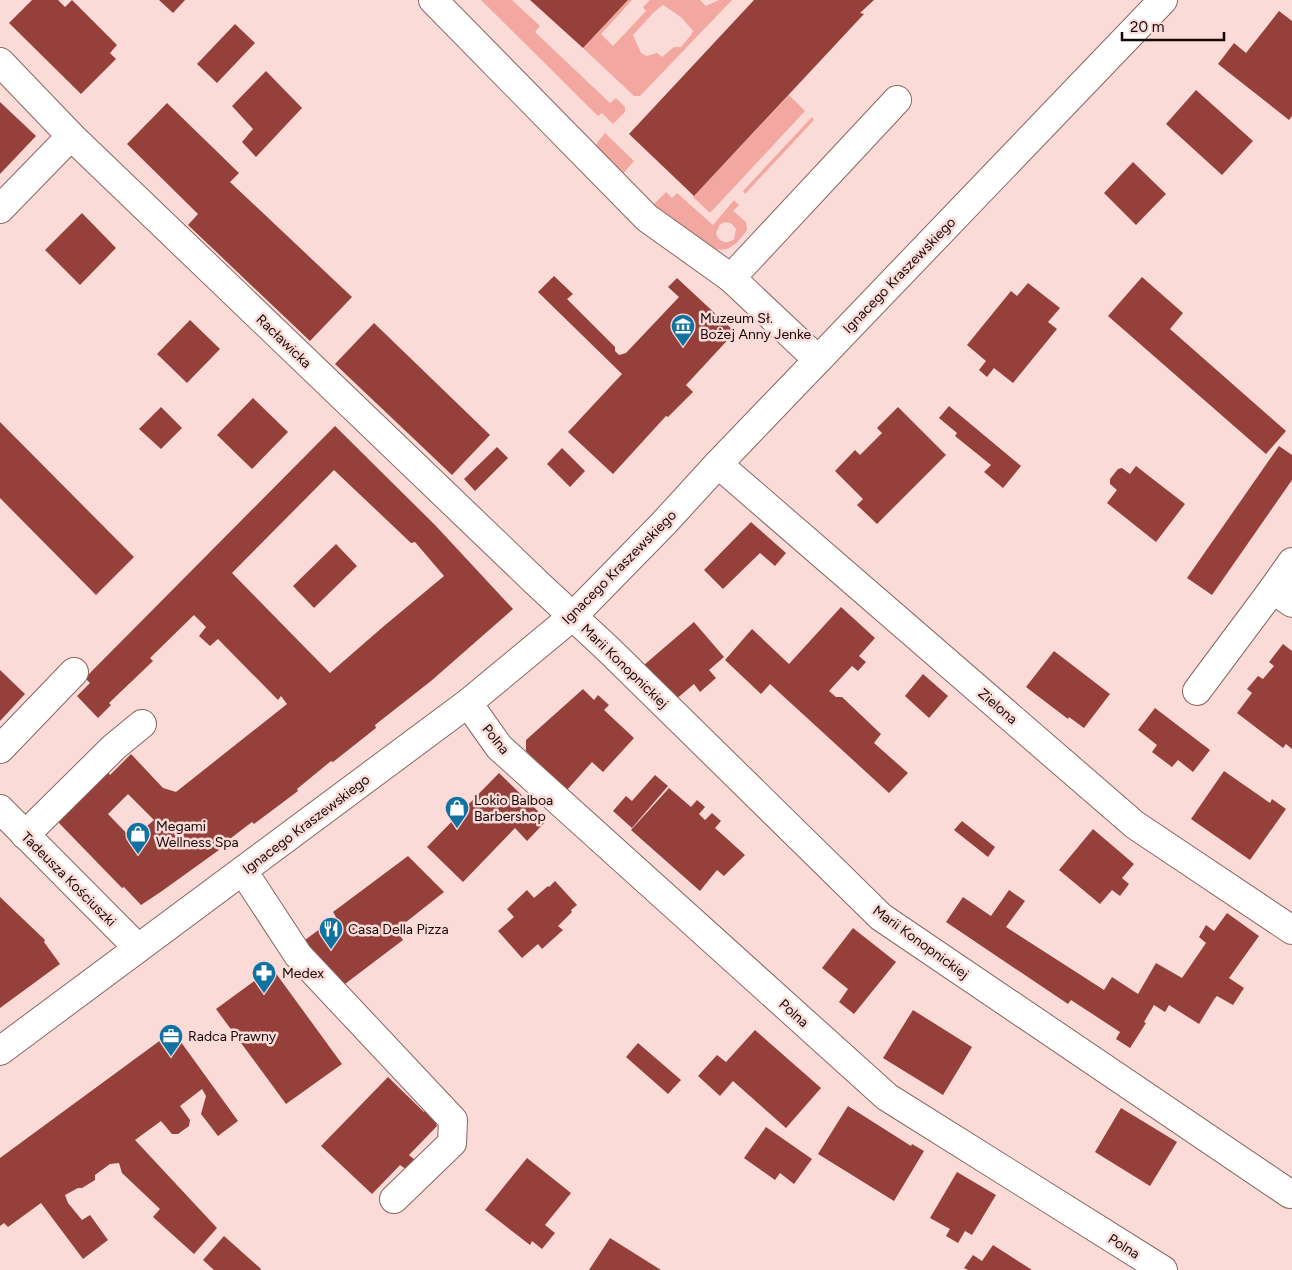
<svg xmlns="http://www.w3.org/2000/svg" width="1292" height="1270" font-family="Figtree,sans-serif">
<style>
.green{fill:#f2a8a0;fill-rule:evenodd}
.building{fill:#96403b;fill-rule:evenodd}
.lines{fill:none;stroke-linecap:round;stroke-linejoin:round}
.minor-casing{stroke:#886662;stroke-width:30}
.minor{stroke:#fff;stroke-width:28}
.labels{text-anchor:middle;stroke-width:5;stroke-linejoin:round;paint-order:stroke}
.street-label{font-size:14px;fill:#140807;stroke:#fadbd7}
.poi-label{font-size:14px;fill:#140807;stroke:#fadbd7;text-anchor:start}
</style>
<rect width="100%" height="100%" fill="#fadbd7"/>
<g class="green">
<path d="M481 0H512L540 26 535 32 610 103 616 98 625 107V112L613 124 602 113 598 116Z"/>
<path d="M628 0H632L601 34 613 46 646 11 643 7 650 0H700L706 6 719 0H732L640 96H634L583 48ZM663 5 681 17 693 31 691 35 681 47H674L662 57 657 53 647 56 641 53 633 35 654 12Z"/>
<path d="M789 95 805 111 710 213 693 197Z"/>
<path d="M812 117 814 120 745 194 743 191Z"/>
<path d="M605 133 634 161 621 176 596 149 597 143Z"/>
<path d="M666 192 672 198 677 193 713 225 734 200 739 205 733 211 746 222 747 230C740 240 730 253 716 249L652 206ZM726 222 732 224 736 229 734 239C727 245 718 242 716 233L720 224Z"/>
</g>
<g class="building">
<path d="M32 0H58L65 7 72 0 117 45 110 53 116 59 81 94 9 23Z"/>
<path d="M159 0H185L173 13Z"/>
<path d="M530 0H628L583 48Z"/>
<path d="M754 0H874L860 13 864 14 694 196 629 134Z"/>
<path d="M1279 11 1292 21V116L1289 120 1218 64 1234 43 1246 53Z"/>
<path d="M235 24 255 43 217 83 197 64Z"/>
<path d="M266 71 302 108 256 157 242 142 253 129 232 106Z"/>
<path d="M1196 90 1253 141 1222 175 1166 124Z"/>
<path d="M0 102 36 136 0 174Z"/>
<path d="M167 103 239 173 230 182 352 297 310 341 188 225 198 214 127 144Z"/>
<path d="M1133 162 1166 194 1136 225 1104 193Z"/>
<path d="M82 213 116 248 80 285 45 250Z"/>
<path d="M554 276 573 294 567 299 615 347V351L619 355 626 353 679 297 668 287 677 278 735 332 686 385 693 392 668 417 666 416 613 474 568 432 622 374 538 292Z"/>
<path d="M1142 277 1183 313 1170 329 1286 431 1266 454 1108 316Z"/>
<path d="M1028 283 1060 308 1048 322 1057 329 1013 383 994 368 987 377 979 370 986 361 967 345 1011 291 1017 296Z"/>
<path d="M190 320 220 349 187 383 157 354Z"/>
<path d="M374 323 490 435 452 475 335 364Z"/>
<path d="M253 398 288 432 252 469 217 435Z"/>
<path d="M949 406 1021 466 1003 488 984 472 991 465 955 436 957 433 939 418Z"/>
<path d="M161 407 182 428 161 449 139 429Z"/>
<path d="M898 407 946 455 877 524 857 505 863 499 835 471 855 450 860 455 882 433 877 428Z"/>
<path d="M0 422 134 557 96 595 0 498Z"/>
<path d="M335 426 435 525 513 609 431 681 375 725 376 728 333 762 331 761 297 789 298 791 254 824 252 822 218 848 219 850 162 891 141 905 124 887 122 888 58 822 107 771 110 775 131 754 163 788 176 792 287 704 281 696 278 700 218 639 210 646 199 636 206 627 194 615 150 658 153 661 109 703 111 705 98 718 77 696 90 683 85 678ZM334 470 411 543 415 542 444 576 384 626 330 673 232 573ZM128 794 154 820 132 839 108 814Z"/>
<path d="M1279 446 1292 455V480L1212 595 1187 578Z"/>
<path d="M497 447 508 458 475 491 464 479Z"/>
<path d="M562 448 585 471 570 487 547 464Z"/>
<path d="M1136 466 1185 504 1156 542 1107 503 1117 490 1110 484V479L1118 469 1122 468 1130 474Z"/>
<path d="M751 522 786 553 775 566 760 553 723 589 704 570Z"/>
<path d="M336 544 357 566 314 608 293 586Z"/>
<path d="M841 607 875 638 859 656 866 662 858 671 852 666 829 691 836 697H842L881 734 874 743 908 773 889 793 770 684 761 694 725 660 752 629 789 664Z"/>
<path d="M694 622 724 657 709 670 716 678 700 692 694 684 675 700 644 665Z"/>
<path d="M1283 644 1292 651V749L1286 744 1283 748 1237 713 1252 693 1247 689 1258 676 1263 679 1274 666 1269 662Z"/>
<path d="M1054 651 1110 694 1084 728 1069 717 1068 719 1026 687Z"/>
<path d="M0 670 25 694 0 721Z"/>
<path d="M923 674 948 696 929 718 905 696Z"/>
<path d="M583 689 594 700 598 695 609 705 604 710 634 738 603 772 592 762 567 790 526 751V740Z"/>
<path d="M1155 708 1210 750 1193 772 1178 760 1172 767 1152 752 1157 745 1138 730Z"/>
<path d="M1224 771 1270 803 1272 799 1286 809 1250 860 1191 819Z"/>
<path d="M499 773 547 820 527 841 515 828 463 882 427 847Z"/>
<path d="M655 775 668 786 632 828 613 811 626 796 632 801Z"/>
<path d="M669 788 691 807 697 800 705 807 699 814 705 820 712 813 721 821 715 828 745 855 724 876 717 870 700 891 631 830Z"/>
<path d="M962 821 995 847 988 857 954 830Z"/>
<path d="M1093 829 1134 864 1122 878 1129 884 1120 896 1112 890 1100 904 1059 870Z"/>
<path d="M408 856 444 892 396 930 403 940 341 987 305 940 336 917 333 912Z"/>
<path d="M555 881 577 905 571 910 572 912 558 926 563 930 542 949 538 944 522 958 498 931 514 917 507 909 527 890 534 898 548 886 549 887Z"/>
<path d="M1009 890 1025 901 1006 927 1104 990 1112 977 1138 994 1156 963 1182 978 1206 943 1199 937 1206 925 1214 931 1227 913 1259 936 1229 978 1244 988 1233 1005 1217 996 1215 998 1199 1024 1169 1005 1165 1012 1154 1005 1144 1022 1146 1023 1130 1048 1116 1039 1120 1032 1071 1000 1068 1004 946 922 963 897 991 916Z"/>
<path d="M0 897 45 940 44 942 60 964 0 1008Z"/>
<path d="M853 928 896 962 854 1014 839 1002 848 989 822 968Z"/>
<path d="M272 968 342 1064 286 1104 216 1009Z"/>
<path d="M913 1010 972 1047 943 1095 883 1058Z"/>
<path d="M755 1030 821 1088 786 1128 733 1081 720 1096 698 1076 717 1055 726 1062Z"/>
<path d="M173 1031 238 1121 218 1136 201 1114 206 1096 202 1089 180 1106 190 1120 189 1126 178 1134H172L161 1121 135 1140 217 1228 194 1254 153 1217 160 1209 122 1173 119 1163 110 1164 95 1175V1180L82 1188H78L65 1195 68 1203 82 1220 90 1215 108 1240 83 1259 41 1203 8 1227 4 1223 0 1226V1158Z"/>
<path d="M638 1043 681 1080 668 1094 626 1057Z"/>
<path d="M388 1077 424 1112 431 1104 443 1117 436 1124 437 1126 409 1155 416 1161 407 1170 400 1165 372 1194 321 1146Z"/>
<path d="M848 1106 911 1146 912 1144 924 1151 894 1201 818 1154Z"/>
<path d="M1121 1108 1177 1142 1150 1186 1095 1152Z"/>
<path d="M766 1127 812 1159 794 1184 780 1173 775 1180 744 1158Z"/>
<path d="M527 1158 571 1193 545 1225 555 1233 542 1249 532 1241 530 1245 485 1210Z"/>
<path d="M957 1172 996 1195 972 1235 965 1231 958 1243 946 1236 950 1229 930 1218Z"/>
<path d="M224 1236 260 1268 261 1270H214L203 1260Z"/>
<path d="M610 1238 653 1265 661 1270H589Z"/>
<path d="M993 1245 1032 1270H968L964 1268 973 1255 982 1261Z"/>
</g>
<g class="lines">
<defs>
<g id="minor">
<path d="M433 0 647 218 731 278 818 360"/>
<path d="M0 62 71 136 539 585 608 649 881 917 1290 1194"/>
<path d="M0 209 71 136"/>
<path d="M731 278 897 100"/>
<path d="M718 464 1135 825 1292 930"/>
<path d="M1273 589 1292 562"/>
<path d="M1197 691 1273 589 1292 603"/>
<path d="M468 703 499 747 887 1097 1163 1270"/>
<path d="M0 749 74 672"/>
<path d="M0 809 138 948"/>
<path d="M25 835 114 747 142 724"/>
<path d="M243 871 298 955 453 1120 452 1143 394 1199"/>
<path d="M0 1051 468 703 573 616 664 523 718 464 1163 0"/>
</g>
</defs>
<use href="#minor" class="minor-casing"/>
<use href="#minor" class="minor"/>
</g>
<defs>
<symbol id="museum-pin" viewBox="-11 -11 22 30"><path d="M0 17L-7.5 6A9.5 9.5 0 1 1 7.5 6Z" fill="#1072a0" stroke="#fadbd7"/><path d="M0-6L6-3V-2H-6V-3ZM-5-1h2V3h-2ZM-1-1h2V3h-2ZM3-1h2V3H3ZM-6 4H6V6H-6Z" fill="#fff"/></symbol>
<symbol id="shop-pin" viewBox="-11 -11 22 30"><path d="M0 17L-7.5 6A9.5 9.5 0 1 1 7.5 6Z" fill="#1072a0" stroke="#fadbd7"/><path d="M-5-2.5h2.3a2.7 3.5 0 0 1 5.4 0H5L5.5 6h-11ZM-1.5-2.5h3a1.5 2.3 0 0 0-3 0Z" fill="#fff"/></symbol>
<symbol id="restaurant-pin" viewBox="-11 -11 22 30"><path d="M0 17L-7.5 6A9.5 9.5 0 1 1 7.5 6Z" fill="#1072a0" stroke="#fadbd7"/><path d="M-5-6h1v4h1v-4h1v4h1v-4h1v5L-1.5 .5V6h-2V.5L-5-1ZM5-6V6H3V1.5H1.5Q1.5-4 5-6Z" fill="#fff"/></symbol>
<symbol id="pharmacy-pin" viewBox="-11 -11 22 30"><path d="M0 17L-7.5 6A9.5 9.5 0 1 1 7.5 6Z" fill="#1072a0" stroke="#fadbd7"/><path d="M-2-6h4v4h4v4h-4v4h-4v-4h-4v-4h4Z" fill="#fff"/></symbol>
<symbol id="office-pin" viewBox="-11 -11 22 30"><path d="M0 17L-7.5 6A9.5 9.5 0 1 1 7.5 6Z" fill="#1072a0" stroke="#fadbd7"/><path d="M-6-3h4V-5.5h4V-3h4V5H-6ZM-1-4.5V-3h2v-1.5ZM-6 0V1H6V0Z" fill="#fff"/></symbol>
</defs>
<g fill-rule="evenodd">
<use href="#museum-pin" x="669" y="312" width="28" height="38"/>
<use href="#shop-pin" x="443" y="794" width="28" height="38"/>
<use href="#shop-pin" x="124" y="820" width="28" height="38"/>
<use href="#restaurant-pin" x="317" y="915" width="28" height="38"/>
<use href="#pharmacy-pin" x="250" y="959" width="28" height="38"/>
<use href="#office-pin" x="157" y="1022" width="28" height="38"/>
</g>
<g class="labels">
<g class="street-label">
<text transform="translate(899 275) rotate(-46)" y="5">Ignacego Kraszewskiego</text>
<text transform="translate(284 341) rotate(44)" y="5">Racławicka</text>
<text transform="translate(619 567) rotate(-45)" y="5">Ignacego Kraszewskiego</text>
<text transform="translate(625 666) rotate(44)" y="5">Marii Konopnickiej</text>
<text transform="translate(998 706) rotate(41)" y="5">Zielona</text>
<text transform="translate(496 739) rotate(51)" y="5">Polna</text>
<text transform="translate(306 824) rotate(-37)" y="5">Ignacego Kraszewskiego</text>
<text transform="translate(69 879) rotate(45)" y="5">Tadeusza Kościuszki</text>
<text transform="translate(921 942) rotate(36)" y="5">Marii Konopnickiej</text>
<text transform="translate(794 1013) rotate(42)" y="5">Polna</text>
<text transform="translate(1124 1246) rotate(32)" y="5">Polna</text>
</g>
<g class="poi-label">
<text x="700" y="323">Muzeum Sł.<tspan x="700" dy="16">Bożej Anny Jenke</tspan></text>
<text x="474" y="805">Lokio Balboa<tspan x="474" dy="16">Barbershop</tspan></text>
<text x="156" y="831">Megami<tspan x="156" dy="16">Wellness Spa</tspan></text>
<text x="348" y="934">Casa Della Pizza</text>
<text x="282" y="978">Medex</text>
<text x="188" y="1041">Radca Prawny</text>
</g>
</g>
<path d="M1122 32v8h102v-8" fill="none" stroke="#140807" stroke-width="2.5"/>
<text x="1130" y="32" font-size="15" fill="#140807" stroke="#fadbd7" stroke-width="4" paint-order="stroke">20 m</text>
</svg>
